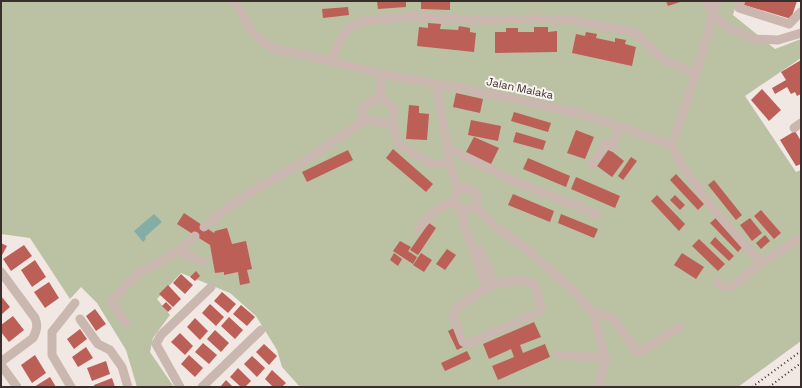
<svg xmlns="http://www.w3.org/2000/svg" width="802" height="388" font-family="'Space Grotesk',sans-serif">
<style>
.green{fill:#bbc1a3}
.water{fill:#84ada8}
.building{fill:#bc5f57}
.lines{fill:none;stroke-linecap:round;stroke-linejoin:round}
.minor{stroke:#cab7af;stroke-width:9}
.rail{stroke:#392e2c;stroke-width:2;stroke-dasharray:1 3;stroke-linecap:butt}
.labels{text-anchor:middle;stroke-width:4;stroke-linejoin:round;paint-order:stroke}
.street-label{font-size:11px;fill:#392e2c;stroke:#faf3ef}
</style>
<rect width="100%" height="100%" fill="#f2e8e3"/>
<path class="green" d="M1 1H737L733 15 775 49 801 39V58L745 96 796 172 801 170V341L738 387H300L282 367 277 350 256 316 230 293 181 273 157 299 170 315 153 338 150 352 174 387H137L126 350 97 303 81 287 70 299 30 238 1 234Z"/>
<path class="water" d="M154 214 162 222 145 237 146 239 143 242 134 231Z"/>
<g class="building">
<path d="M377 1H406V7L378 9Z"/>
<path d="M421 1H450V10L421 9Z"/>
<path d="M666 1H683L668 6Z"/>
<path d="M745 1H797L791 19 744 5Z"/>
<path d="M348 7 349 15 323 18 322 9Z"/>
<path d="M428 23 441 24 440 29 458 30 459 26 470 28V32L476 33 474 52 417 46 419 27 428 28Z"/>
<path d="M534 27H548V32L557 31V52L495 53V32H506V28H518V32H534Z"/>
<path d="M586 32 597 34 596 38 615 42V38L626 40 625 44 636 47 632 66 572 53 576 34 585 36Z"/>
<path d="M801 60V94L797 96 795 92 791 94 787 87 775 94 772 88 786 80 781 72Z"/>
<path d="M762 89 781 110 769 121 751 100Z"/>
<path d="M456 93 483 99 480 113 453 107Z"/>
<path d="M409 105 419 106V113L429 114 427 140 406 139Z"/>
<path d="M514 112 551 123 548 132 511 121Z"/>
<path d="M471 120 501 126 498 141 468 135Z"/>
<path d="M576 130 594 137 585 159 567 153Z"/>
<path d="M795 131 801 141V164L796 166 780 140Z"/>
<path d="M516 132 546 141 543 150 513 142Z"/>
<path d="M474 137 499 148 491 164 466 152Z"/>
<path d="M393 149 433 184 426 192 386 158Z"/>
<path d="M609 149 624 161 612 177 597 166Z"/>
<path d="M348 150 353 160 307 182 302 172Z"/>
<path d="M631 157 637 161 623 180 618 176Z"/>
<path d="M528 158 570 176 566 187 523 169Z"/>
<path d="M676 174 704 204 698 210 670 180Z"/>
<path d="M576 177 620 196 615 208 571 189Z"/>
<path d="M714 180 742 215 736 220 708 185Z"/>
<path d="M513 194 554 211 550 222 508 205Z"/>
<path d="M657 195 685 224 679 231 651 201Z"/>
<path d="M675 195 685 205 680 210 670 200Z"/>
<path d="M761 210 781 233 774 239 754 216Z"/>
<path d="M184 213 214 233 215 231 227 228 232 244 246 241 252 269 247 270 250 283 240 285 238 272 224 275V272L215 273 210 245 177 224Z"/>
<path d="M561 214 598 229 594 238 558 223Z"/>
<path d="M717 217 744 245 738 252 710 223Z"/>
<path d="M750 218 762 233 752 241 740 225Z"/>
<path d="M429 223 436 228 418 255 410 250Z"/>
<path d="M765 235 770 241 761 249 756 243Z"/>
<path d="M715 237 734 256 729 261 710 243Z"/>
<path d="M699 239 725 264 718 271 692 246Z"/>
<path d="M400 241 411 247 408 251 417 257 413 264 393 251Z"/>
<path d="M1 243 7 246 1 257Z"/>
<path d="M24 245 32 256 11 271 3 259Z"/>
<path d="M447 249 456 255 445 270 436 264Z"/>
<path d="M394 253 402 259 398 266 390 260Z"/>
<path d="M421 253 432 260 424 272 413 265Z"/>
<path d="M682 253 704 267 696 279 674 265Z"/>
<path d="M35 260 46 277 32 287 21 270Z"/>
<path d="M196 271 200 276 195 281 190 277Z"/>
<path d="M181 274 193 285 185 294 173 283Z"/>
<path d="M49 282 59 298 45 308 34 292Z"/>
<path d="M168 285 181 299 173 307 159 294Z"/>
<path d="M222 292 236 304 228 313 214 301Z"/>
<path d="M1 296 10 307 1 315Z"/>
<path d="M166 302 172 308 168 312 162 306Z"/>
<path d="M210 304 224 317 216 326 202 313Z"/>
<path d="M241 305 255 317 247 326 233 314Z"/>
<path d="M95 309 106 324 96 331 86 316Z"/>
<path d="M13 316 24 330 9 342 1 332V325Z"/>
<path d="M229 317 243 330 235 339 221 326Z"/>
<path d="M195 318 208 331 200 340 187 327Z"/>
<path d="M534 322 541 337 520 345 523 353 545 344 550 357 498 380 492 366 514 357 511 349 489 359 483 344Z"/>
<path d="M454 328 463 347 457 350 448 331Z"/>
<path d="M80 329 87 339 74 349 67 339Z"/>
<path d="M215 330 229 343 221 352 207 339Z"/>
<path d="M180 333 193 346 185 355 171 342Z"/>
<path d="M203 343 217 355 209 364 195 352Z"/>
<path d="M264 344 277 356 269 365 256 352Z"/>
<path d="M86 347 93 358 78 367 72 357Z"/>
<path d="M467 351 471 359 445 371 441 363Z"/>
<path d="M35 355 46 373 32 383 21 365Z"/>
<path d="M189 355 203 368 195 377 181 364Z"/>
<path d="M252 356 265 368 257 377 244 364Z"/>
<path d="M106 361 110 374 92 381 87 368Z"/>
<path d="M238 368 251 381 245 387H241L230 377Z"/>
<path d="M272 370 286 383 282 387H273L265 379Z"/>
<path d="M50 377 56 387H34Z"/>
<path d="M112 378 115 387H94V385Z"/>
<path d="M226 380 233 387H220Z"/>
</g>
<g class="lines">
<g class="minor">
<path d="M234 1 253 32 271 48 331 61 382 74 506 97 585 115 672 145 696 74 717 1"/>
<path d="M706 1 713 15 732 30 755 39 778 40 801 33"/>
<path d="M740 1 739 8 789 24 801 12"/>
<path d="M331 61 343 35 353 25 364 21 412 16 472 20 544 19 572 20 636 33 654 51 666 61 696 74"/>
<path d="M436 85 450 163 458 191"/>
<path d="M380 97 382 74"/>
<path d="M393 124 365 120C355 105 371 104 380 97L392 106 394 111 393 124 398 144 431 164 450 163"/>
<path d="M794 128 801 123"/>
<path d="M672 145 681 165 715 211 761 263"/>
<path d="M448 148 509 179 597 214"/>
<path d="M592 165 606 143 612 147 620 127"/>
<circle cx="466" cy="199" r="11"/>
<path d="M475 205 483 215 495 226 530 252 574 291 593 313 605 358 599 387"/>
<path d="M461 210 466 230 487 287"/>
<path d="M204 227C235 199 274 179 309 158 328 146 346 133 365 120"/>
<path d="M418 229 435 211 454 201"/>
<path d="M480 250 494 284"/>
<path d="M179 251 203 262"/>
<path d="M1 272 35 318C38 325 37 330 33 338L1 362"/>
<path d="M524 280 535 285 541 307 539 312 470 343 463 342 453 316 456 309 487 287 494 284Z"/>
<path d="M717 282 724 286H733L761 263 801 238"/>
<path d="M593 313 607 316 615 321 638 353 680 327"/>
<path d="M80 319 98 344 110 350 122 367 128 387"/>
<path d="M126 323 111 301 137 274 179 251 195 236"/>
<path d="M558 355 605 358"/>
<path d="M1 365 17 387"/>
<path d="M71 387 52 355V332L75 303"/>
<path d="M180 387 156 344 161 335 211 287"/>
<path d="M202 387 261 330"/>
</g>
<g class="rail">
<path d="M752 387 801 351"/>
<path d="M769 387 801 363"/>
</g>
</g>
<g class="labels">
<g class="street-label">
<text transform="translate(520 88) rotate(12)" y="4">Jalan Malaka</text>
</g>
</g>
<rect width="802" height="388" fill="none" stroke="#392e2c" stroke-width="4"/>
</svg>
